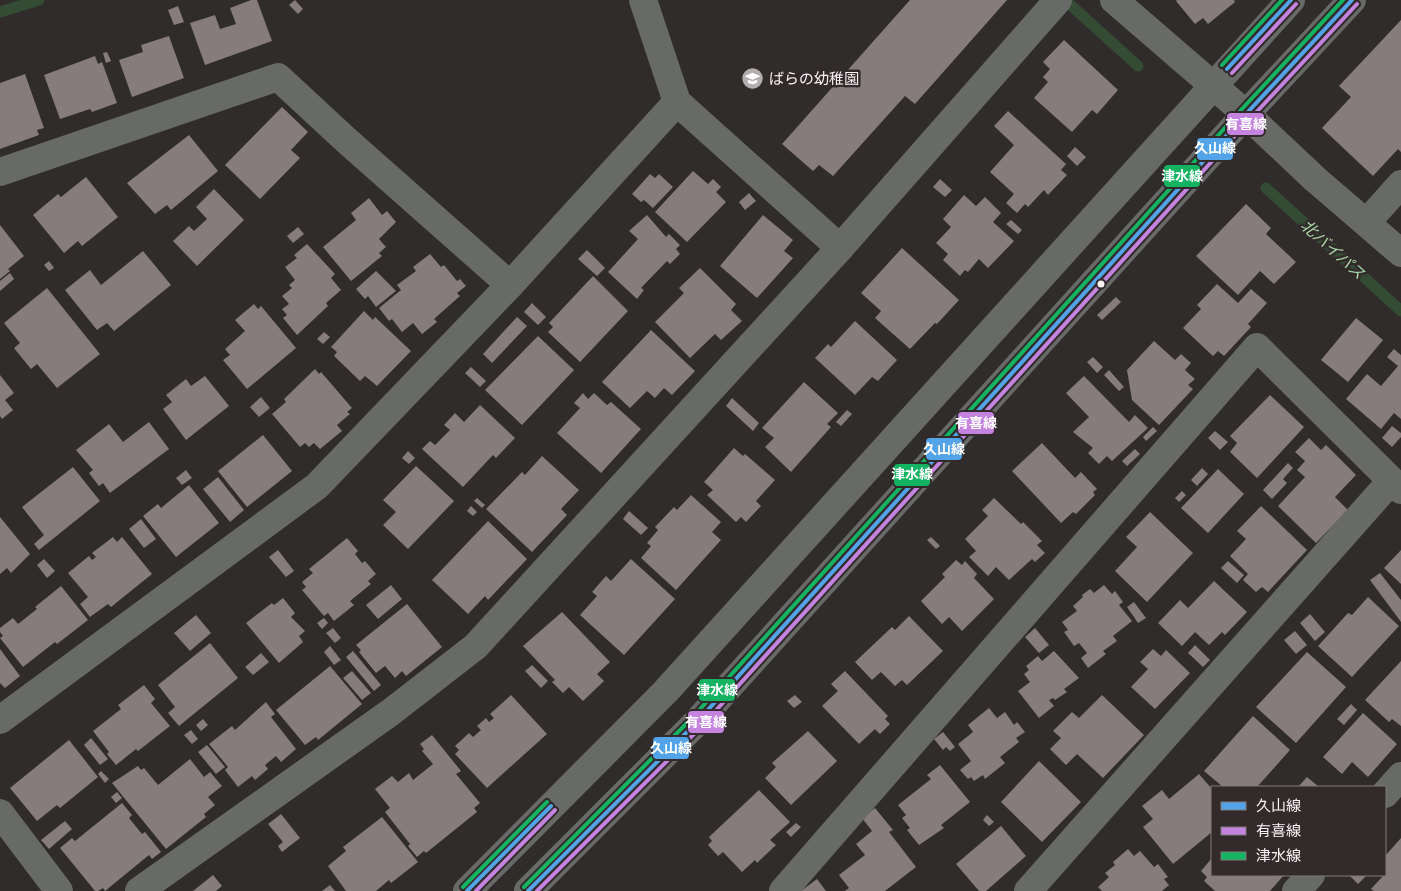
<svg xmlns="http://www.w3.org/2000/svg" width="1401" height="891" font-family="'Roboto Condensed','Noto Sans JP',sans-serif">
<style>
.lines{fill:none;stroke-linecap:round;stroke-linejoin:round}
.stream{stroke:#354c34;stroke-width:11}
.building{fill:#867b7d}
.minor{stroke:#676a66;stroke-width:28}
.bus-1-casing{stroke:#322a2b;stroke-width:8}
.bus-2-casing{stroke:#322a2b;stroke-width:8}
.bus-3-casing{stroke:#322a2b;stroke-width:8}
.bus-1{stroke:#53a3e8;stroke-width:4}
.bus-2{stroke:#c483df;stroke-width:4}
.bus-3{stroke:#13b361;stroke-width:4}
.bus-dot{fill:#f9f3f4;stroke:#322a2b;stroke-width:2}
.labels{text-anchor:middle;stroke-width:5;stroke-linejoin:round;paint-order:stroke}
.poi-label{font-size:15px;fill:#f9f3f4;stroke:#322a2b;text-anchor:start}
.water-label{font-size:16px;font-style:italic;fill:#a4d3a3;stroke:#322a2b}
.line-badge{stroke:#322a2b;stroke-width:2}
.badge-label{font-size:14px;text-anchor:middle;font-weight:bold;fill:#fff}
</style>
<rect width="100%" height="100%" fill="#302c2c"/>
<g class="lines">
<g class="stream">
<path d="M1065 0 1138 66"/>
<path d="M0 12 39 0"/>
<path d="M1266 188 1401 311"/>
</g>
</g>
<g class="building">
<path d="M251 0H257L272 41 205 65 190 23 215 15 220 29 236 24 230 8Z"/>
<path d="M295 0 303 9 298 14 289 5Z"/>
<path d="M910 0H1007L915 104 905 96 833 176 819 165 813 171 782 144Z"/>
<path d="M1177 0H1234L1235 2 1208 24 1203 18 1195 24 1176 1Z"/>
<path d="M178 6 184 22 174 25 168 10Z"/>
<path d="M1401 20V152L1398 149 1373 176 1322 128 1351 97 1339 86Z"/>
<path d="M169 36 184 78 132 97 119 60 143 52 141 45Z"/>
<path d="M1064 40 1118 90 1097 114 1092 110 1072 132 1034 98 1048 82 1043 77 1050 69 1043 62Z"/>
<path d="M107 52 111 61 106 63 103 53Z"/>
<path d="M95 56 98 64 102 62 117 103 92 112 90 109 60 119 44 75Z"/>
<path d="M25 74 44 128 37 130 39 135 0 149V83Z"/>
<path d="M282 107 308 132 291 150 300 158 260 199 225 165Z"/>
<path d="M1008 111 1066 164 1061 170 1067 175 1048 195 1044 190 1028 207 1025 204 1017 213 1006 203 1014 194 990 172 1014 145 994 126Z"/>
<path d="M189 135 218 171 171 210 167 205 155 214 127 183Z"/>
<path d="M1075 147 1086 157 1077 166 1067 156Z"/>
<path d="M693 171 708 184 713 179 721 187 716 192 726 202 687 242 655 212Z"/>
<path d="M650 174 655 178 659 174 673 187 653 208 644 200 641 202 632 194Z"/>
<path d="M86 177 118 217 82 246 78 241 64 253 33 215 58 194 61 197Z"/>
<path d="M940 179 952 190 945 197 933 187Z"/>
<path d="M214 189 244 220 197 266 173 241 189 226 194 231 207 219 196 207Z"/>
<path d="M749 193 756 201 745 210 739 202Z"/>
<path d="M964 195 976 206 985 197 1001 213 993 222 1014 241 988 268 979 259 968 272 965 270 960 276 943 260 948 254 936 243 951 227 943 219Z"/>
<path d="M369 198 382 215 387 211 396 222 379 239 386 247 379 253 382 256 351 281 323 247 356 220 351 213Z"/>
<path d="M1246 204 1271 228 1266 234 1296 262 1274 284 1260 271 1238 295 1196 256Z"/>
<path d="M647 215 666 237 669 234 680 245 676 249 680 254 670 264 667 261 641 288 644 290 637 299 608 272 638 239 629 231Z"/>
<path d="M763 215 793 240 784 251 793 258 757 298 720 266Z"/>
<path d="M1011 220 1022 230 1018 234 1006 224Z"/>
<path d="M0 225 24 256 8 269 10 271 0 279Z"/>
<path d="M298 227 304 234 293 243 287 236Z"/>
<path d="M307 244 335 274 331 278 341 290 326 303 328 306 297 335 283 318 287 315 282 309 289 304 282 296 292 288 289 285 295 280 285 267 297 258 294 255Z"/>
<path d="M902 248 959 300 937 324 935 323 910 349 875 318 881 311 861 293Z"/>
<path d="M587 250 605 268 597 276 578 259Z"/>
<path d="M143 251 171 285 114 331 107 323 97 330 65 290 90 270 101 285Z"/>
<path d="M430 254 441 267 444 265 457 281 460 279 466 286 457 293 460 296 434 319 437 322 422 334 413 323 402 332 392 319 389 321 379 308 401 290 397 285 416 271 413 267Z"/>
<path d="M49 261 54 268 49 271 44 265Z"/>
<path d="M700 268 736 304 731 310 742 321 721 340 715 334 690 358 655 322 684 293 679 288Z"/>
<path d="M376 271 396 291 376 307 368 296 365 299 356 289Z"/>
<path d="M10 273 14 279 0 291V281Z"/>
<path d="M593 276 628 311 580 362 548 332 553 327 549 323Z"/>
<path d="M1217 284 1238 303 1251 289 1267 303 1248 324 1251 327 1224 356 1218 351 1213 356 1183 328 1201 309 1197 305Z"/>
<path d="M47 288 100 354 57 388 37 364 31 369 14 348 20 343 4 323Z"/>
<path d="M1116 297 1121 302 1102 320 1097 315Z"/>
<path d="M532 303 546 317 538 325 524 312Z"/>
<path d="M254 304 258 309 261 306 296 348 247 389 223 360 230 355 225 349 245 331 235 320Z"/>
<path d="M364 311 373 320 375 317 411 351 377 386 365 376 360 381 334 356 337 352 331 347Z"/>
<path d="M517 317 527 326 492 363 483 354Z"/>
<path d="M1356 318 1383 340 1348 382 1321 360Z"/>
<path d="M855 321 897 360 878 381 872 377 855 395 815 358 828 344 831 347Z"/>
<path d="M651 330 695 371 672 395 664 388 655 398 647 391 630 408 602 382Z"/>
<path d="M324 332 330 337 323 344 317 339Z"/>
<path d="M538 336 574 370 522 425 485 390Z"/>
<path d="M1154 341 1175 360 1181 354 1191 363 1185 370 1195 379 1188 385 1193 389 1159 425 1132 400 1127 370Z"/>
<path d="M1394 349 1401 355V419L1394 413 1381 429 1346 399 1367 374 1381 386 1398 366 1387 357Z"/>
<path d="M1093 357 1103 367 1097 373 1087 362Z"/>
<path d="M471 367 486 381 480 387 465 373Z"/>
<path d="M315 369 319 374 321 372 352 408 347 412 350 414 337 425 342 431 320 449 314 443 309 447 305 443 300 447 272 414 286 402 284 399Z"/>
<path d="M1109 370 1124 387 1119 391 1104 375Z"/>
<path d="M0 375 14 393 5 400 13 410 2 419 0 416Z"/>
<path d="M205 376 229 406 186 440 163 409 172 402 166 395 186 379 191 386Z"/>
<path d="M1084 376 1129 422 1135 415 1148 428 1112 461 1107 456 1099 464 1088 453 1093 448 1073 432 1089 417 1066 393Z"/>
<path d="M804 382 838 413 827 424 831 427 791 472 765 447 774 438 762 428Z"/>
<path d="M583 393 588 399 594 393 607 405 611 402 641 429 601 473 557 433 580 408 574 403Z"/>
<path d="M1270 395 1304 427 1257 478 1230 452 1237 443 1230 436Z"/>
<path d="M261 397 270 408 259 417 250 407Z"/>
<path d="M732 398 759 423 753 431 726 406Z"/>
<path d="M480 405 515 438 496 458 493 455 463 487 422 449 430 441 435 445 450 430 444 425 455 413 464 422Z"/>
<path d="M847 410 852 414 841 426 836 422Z"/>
<path d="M149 422 169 449 110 493 103 483 99 486 89 473 93 470 76 450 109 424 123 442Z"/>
<path d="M1392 426 1401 433V437L1392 447 1382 438Z"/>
<path d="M1153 427 1157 431 1146 441 1143 437Z"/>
<path d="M1215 431 1228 442 1220 450 1208 438Z"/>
<path d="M263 435 292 471 247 507 218 471Z"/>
<path d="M1309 438 1321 450 1326 445 1356 475 1335 497 1348 510 1316 543 1278 506 1305 477 1297 470 1305 461 1295 452Z"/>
<path d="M1042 443 1075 478 1081 472 1097 489 1093 492 1095 495 1076 514 1073 512 1061 523 1012 471Z"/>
<path d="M734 448 743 456 745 454 775 480 756 501 761 506 746 522 741 517 736 522 707 495 713 490 704 482Z"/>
<path d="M1135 449 1140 454 1127 466 1122 461Z"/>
<path d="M408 451 415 458 409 464 402 458Z"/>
<path d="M542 456 579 490 561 509 567 515 532 552 486 509 522 472 525 475Z"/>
<path d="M1288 463 1293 468 1283 479 1287 483 1272 499 1263 490Z"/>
<path d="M416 466 454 501 408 549 383 525 396 512 383 500Z"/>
<path d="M73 467 100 501 39 550 34 544 44 535 22 507Z"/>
<path d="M1202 468 1208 474 1197 486 1191 480Z"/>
<path d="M1218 469 1244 494 1208 533 1181 508Z"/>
<path d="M186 470 192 478 182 485 176 478Z"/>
<path d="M218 477 244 510 230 522 203 489Z"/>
<path d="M189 485 219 523 176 557 143 516 158 504 161 508Z"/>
<path d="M1182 491 1186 495 1179 502 1175 498Z"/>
<path d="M691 495 721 522 712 532 721 540 676 590 641 558 651 546 647 543 658 530 655 527 674 507 677 510Z"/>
<path d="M477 498 485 505 482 508 474 501Z"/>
<path d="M994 498 1021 524 1023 522 1042 541 1037 545 1045 553 1035 562 1032 559 1009 580 996 567 988 576 969 557 976 551 965 539 988 516 982 510Z"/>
<path d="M471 506 477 512 473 516 467 511Z"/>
<path d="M1261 506 1307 550 1268 592 1262 587 1256 592 1243 580 1248 574 1230 556 1246 539 1237 531Z"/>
<path d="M629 511 648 528 641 535 623 519Z"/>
<path d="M1150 512 1193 553 1147 602 1115 571 1137 547 1126 537Z"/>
<path d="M0 517 30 554 11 573 7 568 0 574Z"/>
<path d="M141 519 156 539 144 548 129 529Z"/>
<path d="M488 521 527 559 488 600 485 596 468 614 432 580Z"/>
<path d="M113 537 117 542 122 537 152 574 111 607 108 604 90 617 80 604 88 597 68 573 89 556 92 560 96 557 92 553Z"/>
<path d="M931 537 940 546 936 549 927 540Z"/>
<path d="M347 538 358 551 355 554 362 563 365 561 376 574 368 581 371 584 350 601 354 605 334 621 328 613 324 616 302 590 306 587 302 582 313 573 309 569Z"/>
<path d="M278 550 294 571 286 577 269 557Z"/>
<path d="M1401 550V584L1384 568Z"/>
<path d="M44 559 55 571 47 578 37 565Z"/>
<path d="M631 559 675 599 624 655 580 615 597 596 592 592 606 576 611 581Z"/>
<path d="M956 560 962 565 965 561 977 574 974 578 994 599 962 631 949 617 942 624 921 601 945 577 942 574Z"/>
<path d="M1228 561 1244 575 1237 583 1221 568Z"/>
<path d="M1380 573 1401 600V622L1370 580Z"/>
<path d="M1214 581 1247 612 1225 635 1222 632 1209 645 1195 632 1182 646 1158 623 1180 600 1188 608Z"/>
<path d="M391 585 402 599 378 619 366 605Z"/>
<path d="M1104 585 1112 594 1115 591 1123 602 1119 605 1132 621 1113 636 1117 641 1103 651 1106 654 1088 668 1081 658 1087 653 1079 643 1074 646 1064 632 1068 630 1062 622 1077 611 1073 606 1083 597 1082 595 1090 589 1094 593Z"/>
<path d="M61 586 88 620 57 644 55 642 23 667 0 638 3 636 0 632V628L13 618 18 624 37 609 35 607Z"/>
<path d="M1368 597 1399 626 1352 677 1318 646 1348 613 1352 615Z"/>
<path d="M283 598 295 613 291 617 305 631 299 636 303 642 279 663 246 623 272 603 274 605Z"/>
<path d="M1134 602 1146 618 1138 623 1127 607Z"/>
<path d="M407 604 442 647 406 676 402 671 395 678 385 666 376 673 359 652 361 650 356 645Z"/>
<path d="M562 612 610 662 597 674 604 681 583 701 569 687 563 693 552 682 555 680 523 646Z"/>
<path d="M1310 614 1325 632 1315 641 1300 623Z"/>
<path d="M196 615 211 633 190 651 174 633Z"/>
<path d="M909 616 943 651 907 685 902 680 895 686 881 672 872 680 855 662 892 627 895 630Z"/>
<path d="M324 618 328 623 322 629 317 623Z"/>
<path d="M333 628 341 638 335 643 326 633Z"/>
<path d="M1035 628 1049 645 1039 653 1025 637Z"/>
<path d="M1295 631 1307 645 1296 654 1284 640Z"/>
<path d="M210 643 238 678 179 726 168 713 175 707 158 685Z"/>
<path d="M1195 645 1210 660 1203 667 1188 653Z"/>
<path d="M330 646 341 660 334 665 324 652Z"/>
<path d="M0 649 20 676 5 688 0 683Z"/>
<path d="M1153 649 1161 656 1166 650 1190 673 1155 709 1131 687 1148 669 1140 662Z"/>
<path d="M353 651 381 685 374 691 346 657Z"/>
<path d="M1054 651 1079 678 1064 689 1067 692 1055 700 1053 698 1049 700 1054 706 1039 718 1018 691 1030 682 1024 674 1029 670 1026 666 1038 656 1042 661Z"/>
<path d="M1307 652 1346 687 1296 743 1256 707Z"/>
<path d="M261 653 269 662 253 675 245 667Z"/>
<path d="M1401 661V726L1392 719 1389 722 1365 700Z"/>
<path d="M532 665 548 681 541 688 525 671Z"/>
<path d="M330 666 362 704 318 740 316 737 305 745 276 710Z"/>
<path d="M352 671 371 693 362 700 343 678Z"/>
<path d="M845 671 888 716 885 719 890 724 880 734 875 729 859 744 822 706 838 691 831 684Z"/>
<path d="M144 685 155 699 151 703 170 726 138 751 136 749 116 765 107 754 109 752 93 731 121 709 118 705Z"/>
<path d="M511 695 547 734 487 788 455 754 459 750 455 746 469 733 473 737 481 730 477 726 486 718 489 722 494 718 490 714Z"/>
<path d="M795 695 802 702 794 708 787 701Z"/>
<path d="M1102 695 1144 735 1103 778 1077 754 1066 765 1050 749 1061 738 1053 731 1072 712 1079 718Z"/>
<path d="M266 702 275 714 271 717 296 749 281 762 276 756 265 765 268 769 255 780 252 776 238 787 225 770 228 767 209 744 232 726 235 730Z"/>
<path d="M1351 704 1357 710 1344 725 1337 719Z"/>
<path d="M989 708 997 718 1005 712 1014 725 1017 722 1025 732 1016 738 1019 742 1000 757 1005 763 985 779 983 775 974 781 971 777 968 779 960 770 971 761 958 744 973 732 968 725Z"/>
<path d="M1363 713 1397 744 1368 777 1352 762 1342 774 1323 757Z"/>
<path d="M1253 716 1290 750 1257 787H1223L1204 771Z"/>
<path d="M203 719 208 725 201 731 196 725Z"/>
<path d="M191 730 198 739 192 744 184 735Z"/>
<path d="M808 731 837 761 791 805 765 778 776 767 772 763Z"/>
<path d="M943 732 955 747 950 751 946 747 943 750 934 739Z"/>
<path d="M432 735 461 771 456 774 480 803 474 808 477 812 426 853 424 851 417 857 408 846 410 844 385 812 390 808 375 789 392 776 398 782 409 773 413 780 433 764 422 751 424 749 420 744Z"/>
<path d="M91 738 108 759 100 765 84 745Z"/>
<path d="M69 740 98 777 60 808 57 805 37 821 10 788Z"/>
<path d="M207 745 225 767 216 774 198 752Z"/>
<path d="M190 759 204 777 210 772 222 786 208 797 215 805 204 814 206 817 166 849 112 783 138 766 141 770 144 768 158 785Z"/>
<path d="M1039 761 1081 802 1042 842 1001 802Z"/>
<path d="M940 765 970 802 941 825 944 828 919 845 907 830 910 828 902 818 906 815 898 805 931 779 927 775Z"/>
<path d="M101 771 109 779 105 783 98 774Z"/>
<path d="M1199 774 1212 789V832L1173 864 1143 827 1153 819 1142 806 1162 790 1169 799Z"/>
<path d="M1307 777 1319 787H1298Z"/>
<path d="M759 790 790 822 770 840 776 845 757 863 755 860 742 872 723 852 718 856 708 845 712 841 709 837Z"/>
<path d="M117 792 122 798 116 803 111 797Z"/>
<path d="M122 803 132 815 129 818 142 834 145 832 161 852 152 859 149 855 105 891 103 888 98 891H95L60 848 72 838 75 841Z"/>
<path d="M875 808 893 830 889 832 916 867 885 891H845L849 888 839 875 865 855 856 844 872 831 862 818Z"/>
<path d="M281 814 300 838 282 852 278 846 283 842 268 824Z"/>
<path d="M987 815 994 822 989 826 983 820Z"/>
<path d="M382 817 418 862 391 883 389 880 376 891H346L328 866 346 851 343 847Z"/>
<path d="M65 821 72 829 49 849 41 840Z"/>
<path d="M796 823 801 827 791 837 786 832Z"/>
<path d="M1001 826 1026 856 986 891H979L956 864Z"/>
<path d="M1401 838V891H1374L1371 889 1383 876 1382 875H1385V856Z"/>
<path d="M1128 849 1134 856 1140 851 1154 867 1158 864 1168 877 1164 879 1169 885 1162 891H1102L1098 887 1109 877 1105 873 1115 865 1113 862Z"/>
<path d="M1212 858V875H1284L1270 891H1215L1204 881 1207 877 1201 871Z"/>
<path d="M213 875 222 886 216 891H193Z"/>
<path d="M1349 875H1367L1358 884Z"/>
<path d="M817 879 826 891H801Z"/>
<path d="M330 885 335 891H322Z"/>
</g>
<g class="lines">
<g class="minor">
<path d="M643 0 677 102 840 248"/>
<path d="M1114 0 1246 114 1315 179 1401 253"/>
<path d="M0 172 278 77 346 140 510 285"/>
<path d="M1367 222 1401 184"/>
<path d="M0 720 317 486 510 285 677 102"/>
<path d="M1385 794 1401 776"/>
<path d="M0 813 59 891"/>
<path d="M139 891 391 712 476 646 840 248 1058 0"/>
<path d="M467 891 666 691 1291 0"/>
<path d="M528 891 697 722 1246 114 1352 0"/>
<path d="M783 891 1257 347 1401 490"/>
<path d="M1028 891 1391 481"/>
<path d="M1296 891 1311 875"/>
</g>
<defs>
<g id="bus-1">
<path d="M1227 69 1291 0"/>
<path d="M467 891 551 806"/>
<path d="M528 891 697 722 1246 114 1352 0"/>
</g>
<g id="bus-2">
<path d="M1232 73 1296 4"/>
<path d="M476 891 555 810"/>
<path d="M537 891 702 726 1251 118 1357 4"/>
</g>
<g id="bus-3">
<path d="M1222 65 1282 0"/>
<path d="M463 887 547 802"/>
<path d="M524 887 692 718 1241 110 1343 0"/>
</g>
</defs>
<use href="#bus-1" class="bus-1-casing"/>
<use href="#bus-2" class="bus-2-casing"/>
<use href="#bus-3" class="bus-3-casing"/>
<use href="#bus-1" class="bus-1"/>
<use href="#bus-2" class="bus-2"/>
<use href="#bus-3" class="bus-3"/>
</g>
<defs>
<symbol id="school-disc" viewBox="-11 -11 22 22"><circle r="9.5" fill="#b3adae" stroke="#322a2b"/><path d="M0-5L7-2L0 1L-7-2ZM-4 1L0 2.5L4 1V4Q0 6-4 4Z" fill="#fff"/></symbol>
</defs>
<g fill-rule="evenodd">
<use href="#school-disc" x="740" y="66" width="25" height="25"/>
</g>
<circle class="bus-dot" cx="1101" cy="284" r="4.5"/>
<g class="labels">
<g class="poi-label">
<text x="769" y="84">ばらの幼稚園</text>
</g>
<g class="water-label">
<text transform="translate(1333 249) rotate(42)" y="6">北バイパス</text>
</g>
</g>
<g class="line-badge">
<rect x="1226" y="112" width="39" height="24" rx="5" fill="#c483df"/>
<rect x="1196" y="137" width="38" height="24" rx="5" fill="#53a3e8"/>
<rect x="1163" y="164" width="38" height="24" rx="5" fill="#13b361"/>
<rect x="957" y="411" width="38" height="24" rx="5" fill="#c483df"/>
<rect x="925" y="437" width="38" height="24" rx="5" fill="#53a3e8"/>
<rect x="893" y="463" width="38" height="24" rx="5" fill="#13b361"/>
<rect x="698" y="678" width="38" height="24" rx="5" fill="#13b361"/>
<rect x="687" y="710" width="38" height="24" rx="5" fill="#c483df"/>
<rect x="652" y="736" width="38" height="24" rx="5" fill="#53a3e8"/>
</g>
<g class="badge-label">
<text x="1246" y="129">有喜線</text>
<text x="1215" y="153">久山線</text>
<text x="1182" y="181">津水線</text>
<text x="976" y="428">有喜線</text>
<text x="944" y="454">久山線</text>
<text x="912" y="479">津水線</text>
<text x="717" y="695">津水線</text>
<text x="706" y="727">有喜線</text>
<text x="671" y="753">久山線</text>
</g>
<rect x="1211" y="786" width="175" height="90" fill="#322a2b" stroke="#827a7b"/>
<rect x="1221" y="802" width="25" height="8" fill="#53a3e8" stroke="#827a7b"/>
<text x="1256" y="811" font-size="15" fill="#f9f3f4">久山線</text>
<rect x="1221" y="827" width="25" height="8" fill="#c483df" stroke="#827a7b"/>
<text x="1256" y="836" font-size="15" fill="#f9f3f4">有喜線</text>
<rect x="1221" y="852" width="25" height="8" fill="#13b361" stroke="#827a7b"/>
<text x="1256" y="861" font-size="15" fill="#f9f3f4">津水線</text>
</svg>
